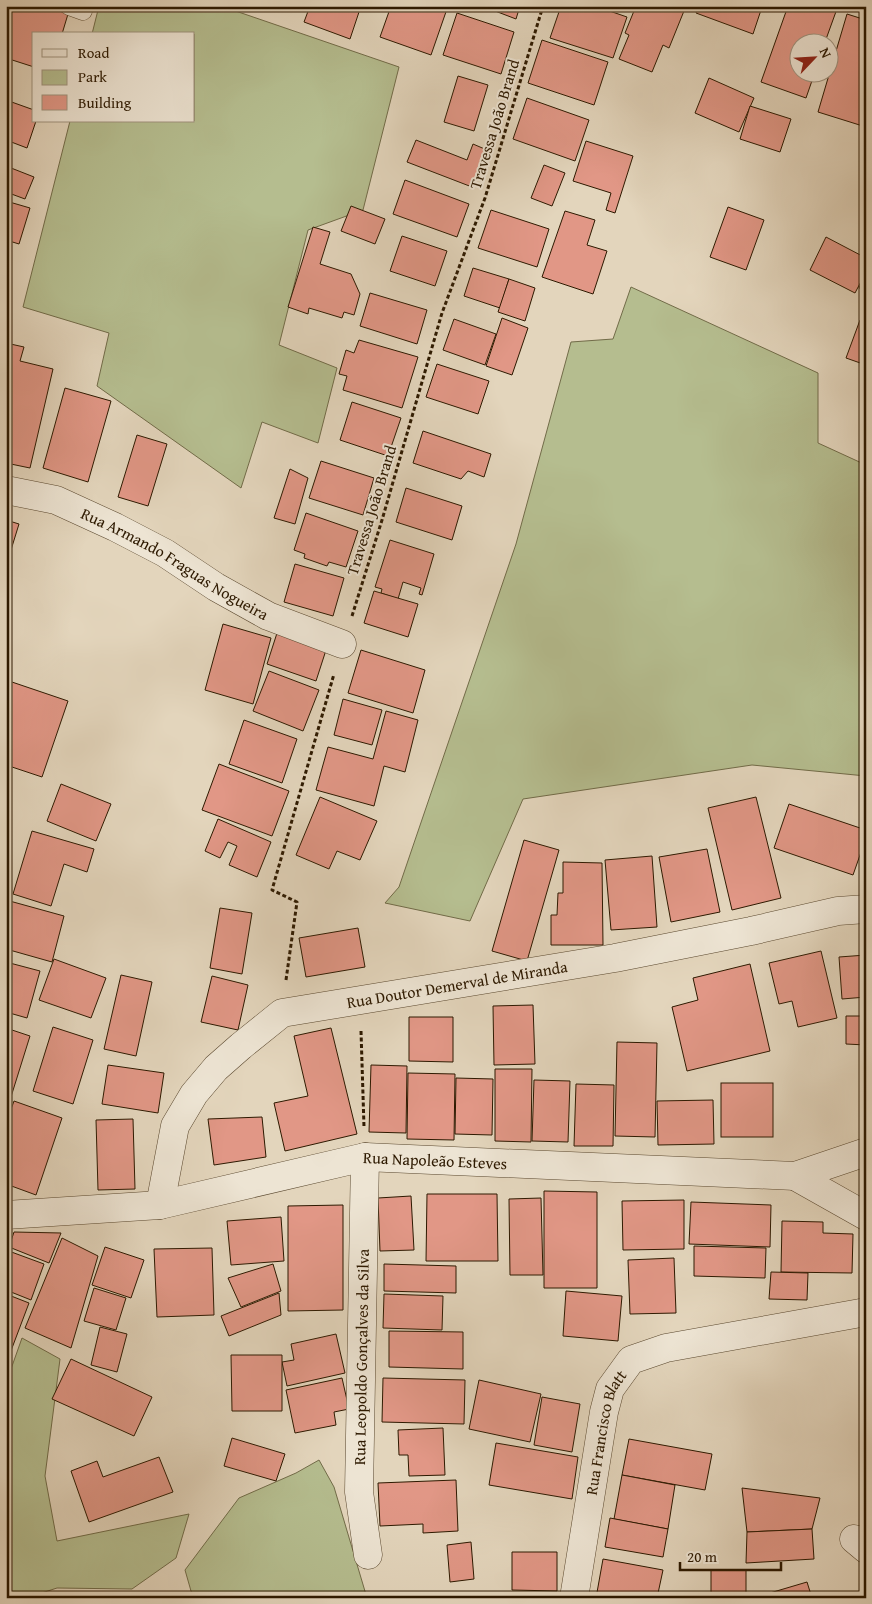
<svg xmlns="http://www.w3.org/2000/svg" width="872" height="1604" font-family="'Gentium Book Plus',serif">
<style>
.green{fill:#b5bd8f;stroke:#716b48}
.building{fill:#e19786;stroke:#2d1900}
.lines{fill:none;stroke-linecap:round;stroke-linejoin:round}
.lane-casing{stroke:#5a482f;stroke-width:19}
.street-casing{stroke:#5a482f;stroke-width:29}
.path{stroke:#2d1900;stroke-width:3;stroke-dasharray:4 2.5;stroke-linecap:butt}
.lane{stroke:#ede4d3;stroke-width:18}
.street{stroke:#ede4d3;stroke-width:28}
.labels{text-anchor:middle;stroke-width:4;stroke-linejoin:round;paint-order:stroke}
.street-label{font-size:16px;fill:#2d1900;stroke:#ede4d3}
</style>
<rect width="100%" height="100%" fill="#e3d5bc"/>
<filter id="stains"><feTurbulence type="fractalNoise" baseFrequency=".004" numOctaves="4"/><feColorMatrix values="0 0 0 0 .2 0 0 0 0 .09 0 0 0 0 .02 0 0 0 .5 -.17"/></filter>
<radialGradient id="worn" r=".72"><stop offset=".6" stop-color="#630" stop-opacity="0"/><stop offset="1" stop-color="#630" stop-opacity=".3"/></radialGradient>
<g class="green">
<path d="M99 6H221L399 67 363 210 308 230 279 345 337 368 318 443 262 422 241 488 97 386 109 333 23 307 70 121H194V34H92Z"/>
<path d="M631 287 818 373V443L866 465V776L752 765 523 799 470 921 385 903 399 887 516 544 571 342 613 339Z"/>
<path d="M22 1338 60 1359 45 1476 57 1541 189 1514 176 1558 132 1589 57 1588 26 1598H6V1383Z"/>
<path d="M319 1460 334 1487 367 1598H193L185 1570 239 1498 296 1473Z"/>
</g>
<g class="building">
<path d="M11 6H45L68 14 62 34H34V67L6 58V20Z"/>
<path d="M310 6H361L350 39 304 22Z"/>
<path d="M391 6H448L431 55 380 37Z"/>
<path d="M482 6H520L516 19Z"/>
<path d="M561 6H595L627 17 613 58 550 38Z"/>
<path d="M636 6H686L669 48 663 45 652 72 619 59 629 35 625 33Z"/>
<path d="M698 6H775L773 11 762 7 753 34 696 13Z"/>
<path d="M788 6H838L825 42H800V72H815L806 98 761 82Z"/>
<path d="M457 13 514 32 501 74 443 55Z"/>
<path d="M847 14 866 20V127L818 112Z"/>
<path d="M542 40 608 62 594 105 528 83Z"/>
<path d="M458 76 488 85 474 131 444 122Z"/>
<path d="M709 78 754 98 739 132 695 113Z"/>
<path d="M527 98 589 120 575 161 513 139Z"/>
<path d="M6 100 34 110V121H36L27 148 6 140Z"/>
<path d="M750 106 791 119 780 152 740 139Z"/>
<path d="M416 140 467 160 473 144 487 150 472 187 407 162Z"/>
<path d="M586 141 633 156 615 213 606 210 611 193 573 181Z"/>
<path d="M544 165 565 173 552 206 531 198Z"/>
<path d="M6 166 34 177 25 199 6 192Z"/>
<path d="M405 180 469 204 457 237 393 214Z"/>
<path d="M6 201 30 208 19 244 6 240Z"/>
<path d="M351 206 385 219 375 244 341 231Z"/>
<path d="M728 207 764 220 746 270 710 257Z"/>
<path d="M491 210 549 229 537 267 478 248Z"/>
<path d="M565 211 595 220 587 245 607 251 593 294 542 277Z"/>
<path d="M313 227 330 232 320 264 351 274 360 294 354 315 344 312 342 318 309 308 308 314 288 307Z"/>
<path d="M402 236 447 251 435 286 390 271Z"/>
<path d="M826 237 866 258V272L855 293 810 270Z"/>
<path d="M866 267V290L859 288Z"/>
<path d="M473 268 509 279 500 308 464 296Z"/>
<path d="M509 279 535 288 525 321 498 312Z"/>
<path d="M370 293 427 310 417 344 360 326Z"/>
<path d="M502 318 528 328 512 375 486 366Z"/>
<path d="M454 319 496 334 485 365 443 350Z"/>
<path d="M860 320 866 322V365L846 358Z"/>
<path d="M359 340 418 357 402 408 343 390 347 376 339 374 346 350 354 353Z"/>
<path d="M6 343 24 347 20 361 53 369 30 468 6 463Z"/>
<path d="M437 364 489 381 478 414 426 397Z"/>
<path d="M65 388 111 401 88 482 43 468Z"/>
<path d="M352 402 401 418 388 456 340 440Z"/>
<path d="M423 431 491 454 484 477 468 471 461 479 413 463Z"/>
<path d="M137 435 167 444 148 506 118 497Z"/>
<path d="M321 461 374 478 363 515 309 498Z"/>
<path d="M290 469 308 478 295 524 274 518Z"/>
<path d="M406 488 462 506 452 540 396 522Z"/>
<path d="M306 513 358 531 346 567 329 562 327 566 304 558 305 554 294 550Z"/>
<path d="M6 520 19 524 6 566Z"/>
<path d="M390 540 434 554 422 595 419 594 421 588 403 582 398 599 381 593 382 589 375 587Z"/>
<path d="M295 564 344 578 333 616 284 602Z"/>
<path d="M374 591 418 604 408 637 364 623Z"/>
<path d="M223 624 271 638 253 704 205 690Z"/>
<path d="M278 630 327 647 316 681 267 664Z"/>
<path d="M361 650 425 670 413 713 348 693Z"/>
<path d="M269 671 319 690 303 731 253 711Z"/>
<path d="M6 680 68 701 42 777 6 765Z"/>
<path d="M343 699 382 710 372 745 334 735Z"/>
<path d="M386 711 418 720 405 772 384 766 374 806 316 790 328 747 373 759Z"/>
<path d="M244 720 297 739 282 783 229 764Z"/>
<path d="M219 764 289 791 272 836 202 810Z"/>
<path d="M61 784 111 804 96 841 47 821Z"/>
<path d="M320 797 377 821 360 860 337 851 329 869 296 855Z"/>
<path d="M756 797 781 898 732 910 708 808Z"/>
<path d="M789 804 866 830V838L853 875 774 848Z"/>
<path d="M218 819 271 842 257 877 229 865 237 846 228 842 220 858 205 851Z"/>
<path d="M32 831 94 849 87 872 64 864 51 906 13 894Z"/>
<path d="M524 840 559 850 527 961 492 951Z"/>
<path d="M707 849 720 912 671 922 659 857Z"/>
<path d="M652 856 657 927 611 930 605 860Z"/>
<path d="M563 862 602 863 603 945H551V915H557L558 893H563Z"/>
<path d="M6 900 64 916 52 962 6 949Z"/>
<path d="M220 908 252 913 242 974 210 968Z"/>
<path d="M358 928 365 967 306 977 299 938Z"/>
<path d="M821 951 837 1018 798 1027 792 1001 779 1004 769 963Z"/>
<path d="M866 955V997L842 999 839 957Z"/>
<path d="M54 959 106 978 91 1018 39 1000Z"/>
<path d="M6 962 40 971 27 1018 6 1012Z"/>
<path d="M750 964 770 1051 687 1071 672 1007 698 1000 693 978Z"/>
<path d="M121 975 152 982 136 1056 104 1049Z"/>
<path d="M212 976 248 985 238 1030 201 1022Z"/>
<path d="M533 1005 535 1064 494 1065 493 1006Z"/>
<path d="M846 1016H866V1045L846 1044Z"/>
<path d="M409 1017H453V1062L409 1061Z"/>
<path d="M53 1027 93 1040 73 1104 33 1091Z"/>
<path d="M6 1028 30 1036 10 1100 6 1099Z"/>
<path d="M331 1028 357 1134 285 1151 274 1103 308 1096 294 1036Z"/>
<path d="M617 1042 657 1043 655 1137 615 1136Z"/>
<path d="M108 1065 164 1073 158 1113 102 1104Z"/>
<path d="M371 1065 407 1066 406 1133 369 1132Z"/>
<path d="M495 1069H532L531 1142 495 1141Z"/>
<path d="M408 1073 455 1074 454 1140 407 1139Z"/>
<path d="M456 1078 493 1079 492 1135 455 1134Z"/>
<path d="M534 1080 570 1081 568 1142 532 1141Z"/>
<rect x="721" y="1083" width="52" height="54"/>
<path d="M576 1084 614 1085 613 1146H574Z"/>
<path d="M713 1100 714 1144 658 1145 657 1101Z"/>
<path d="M14 1101 62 1118 36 1195 6 1184V1123Z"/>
<path d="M262 1117 266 1157 214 1165 208 1119Z"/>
<path d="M133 1119 135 1189 98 1190 96 1120Z"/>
<path d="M544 1191 597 1192V1288H544Z"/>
<path d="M427 1194H497L498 1261H426Z"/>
<path d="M411 1196 414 1250 380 1251 378 1198Z"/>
<path d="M541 1198 543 1275H510L509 1199Z"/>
<path d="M684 1200V1249L623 1250 622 1201Z"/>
<path d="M691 1202 771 1205 770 1247 689 1244Z"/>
<path d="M343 1205V1310L288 1311V1206Z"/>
<path d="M281 1217 284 1261 231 1265 227 1221Z"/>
<path d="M782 1221 823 1222V1233L853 1234 852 1273 781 1272Z"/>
<path d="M14 1232 61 1233 49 1263 9 1247Z"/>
<path d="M62 1238 98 1256 71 1348 25 1328Z"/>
<path d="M694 1246 766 1248 765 1278 694 1276Z"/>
<path d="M105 1247 144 1260 131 1298 92 1285Z"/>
<path d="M212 1248 214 1315 157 1317 154 1249Z"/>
<path d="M6 1250 44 1264 31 1300 6 1290Z"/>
<path d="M674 1258 676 1313 630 1314 628 1260Z"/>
<path d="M273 1264 281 1291 241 1307 228 1278Z"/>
<path d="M384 1264 456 1266V1293L384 1291Z"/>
<path d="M771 1272 808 1273 807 1300 769 1299Z"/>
<path d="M94 1288 126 1298 116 1330 84 1321Z"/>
<path d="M566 1291 622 1296 618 1341 563 1336Z"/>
<path d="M279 1293 281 1315 229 1336 221 1316Z"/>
<path d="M6 1294 29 1303 9 1356H6Z"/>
<path d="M384 1294 443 1296 442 1330 383 1328Z"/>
<path d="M100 1327 127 1334 117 1372 91 1365Z"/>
<path d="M389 1331 463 1332V1369L389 1367Z"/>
<path d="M336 1334 345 1373 287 1386 282 1362 294 1360 291 1344Z"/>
<path d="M231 1355H282V1411H232Z"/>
<path d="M71 1359 152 1397 134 1436 52 1399Z"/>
<path d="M342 1378 349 1409 334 1412 336 1425 295 1433 286 1390Z"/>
<path d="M383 1378 465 1380 464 1424 382 1422Z"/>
<path d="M479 1380 541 1394 530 1442 469 1429Z"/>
<path d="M542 1397 580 1404 572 1452 534 1445Z"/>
<path d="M443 1428 445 1475 409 1476 408 1455H399L398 1430Z"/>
<path d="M232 1438 285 1454 276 1481 224 1466Z"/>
<path d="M629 1439 712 1454 705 1490 622 1475Z"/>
<path d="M496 1443 578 1457 572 1499 489 1485Z"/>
<path d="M159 1457 173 1492 89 1522 71 1471 97 1461 103 1477Z"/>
<path d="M622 1475 675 1485 668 1529 614 1519Z"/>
<path d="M456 1480 458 1531 423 1533V1524L380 1526 378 1483Z"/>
<path d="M742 1488 820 1498 812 1529 747 1532Z"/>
<path d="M610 1518 668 1529 663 1557 605 1547Z"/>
<path d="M812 1529 814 1559 746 1563 747 1532Z"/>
<path d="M471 1542 474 1579 450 1582 447 1545Z"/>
<path d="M512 1552H557V1591L512 1590Z"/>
<path d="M603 1559 663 1570 657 1598H596Z"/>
<rect x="711" y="1570" width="35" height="28"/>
<path d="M807 1582 812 1598H753Z"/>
<path d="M526 1593 527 1598H494V1595Z"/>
</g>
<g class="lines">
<defs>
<path id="lane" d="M69 6 83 11"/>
<g id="street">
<path id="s1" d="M6 490 56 500 115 527 165 553 216 587 268 616 342 644"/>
<path d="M365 1157 359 1492 368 1555"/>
<path d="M795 1176 866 1216"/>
<path id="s2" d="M160 1205 175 1126 194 1094 216 1068 241 1046 282 1013 615 958 751 931 838 911 866 909"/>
<path id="s3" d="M6 1215 160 1205 365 1157 795 1176 866 1152"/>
<path d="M854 1539 866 1549"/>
<path id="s4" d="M574 1598 604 1412 610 1389 631 1360 666 1348 866 1312"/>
</g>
</defs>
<use href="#lane" class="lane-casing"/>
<use href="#street" class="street-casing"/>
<g class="path">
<path d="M352 616 382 520 442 313 485 198 543 6"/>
<path d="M286 980 297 902 272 890 334 674"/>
<path d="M361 1031 364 1127"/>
</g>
<use href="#lane" class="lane"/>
<use href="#street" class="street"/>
</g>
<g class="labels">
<g class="street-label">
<text transform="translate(494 124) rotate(-73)" y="6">Travessa João Brand</text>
<text transform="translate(371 510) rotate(-73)" y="6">Travessa João Brand</text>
<text dy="6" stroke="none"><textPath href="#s1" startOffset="186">Rua Armando Fraguas Nogueira</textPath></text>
<text dy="6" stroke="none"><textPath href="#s2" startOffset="415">Rua Doutor Demerval de Miranda</textPath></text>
<text dy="6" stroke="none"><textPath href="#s3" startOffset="435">Rua Napoleão Esteves</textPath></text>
<text transform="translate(361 1357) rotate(-89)" y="6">Rua Leopoldo Gonçalves da Silva</text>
<text dy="6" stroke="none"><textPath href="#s4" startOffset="169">Rua Francisco Blatt</textPath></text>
</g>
</g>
<rect width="872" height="1604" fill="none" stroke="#e3d5bc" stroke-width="25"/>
<rect x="8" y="8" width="857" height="1589" fill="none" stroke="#2d1900" stroke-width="2.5"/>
<rect x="12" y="12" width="847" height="1579" fill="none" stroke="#2d1900"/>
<rect x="32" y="32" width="162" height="90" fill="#ede4d3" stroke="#a0937f"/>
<rect x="42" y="49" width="25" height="8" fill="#ede4d3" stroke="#a0937f"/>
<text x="78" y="58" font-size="15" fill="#2d1900">Road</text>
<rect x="42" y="70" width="25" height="15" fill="#b5bd8f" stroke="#a0937f"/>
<text x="78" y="82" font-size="15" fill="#2d1900">Park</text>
<rect x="42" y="95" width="25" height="15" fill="#e19786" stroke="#a0937f"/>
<text x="78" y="108" font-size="15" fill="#2d1900">Building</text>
<g transform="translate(814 58) rotate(65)"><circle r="24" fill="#ede4d3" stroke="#a0937f"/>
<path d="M0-4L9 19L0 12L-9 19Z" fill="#8f2418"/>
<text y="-8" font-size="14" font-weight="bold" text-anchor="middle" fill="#2d1900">N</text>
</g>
<path d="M680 1562v8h101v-8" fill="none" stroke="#2d1900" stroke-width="2.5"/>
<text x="687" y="1562" font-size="15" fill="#2d1900" stroke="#ede4d3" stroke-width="4" paint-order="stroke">20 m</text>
<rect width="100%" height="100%" filter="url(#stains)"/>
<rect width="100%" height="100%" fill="url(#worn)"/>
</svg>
